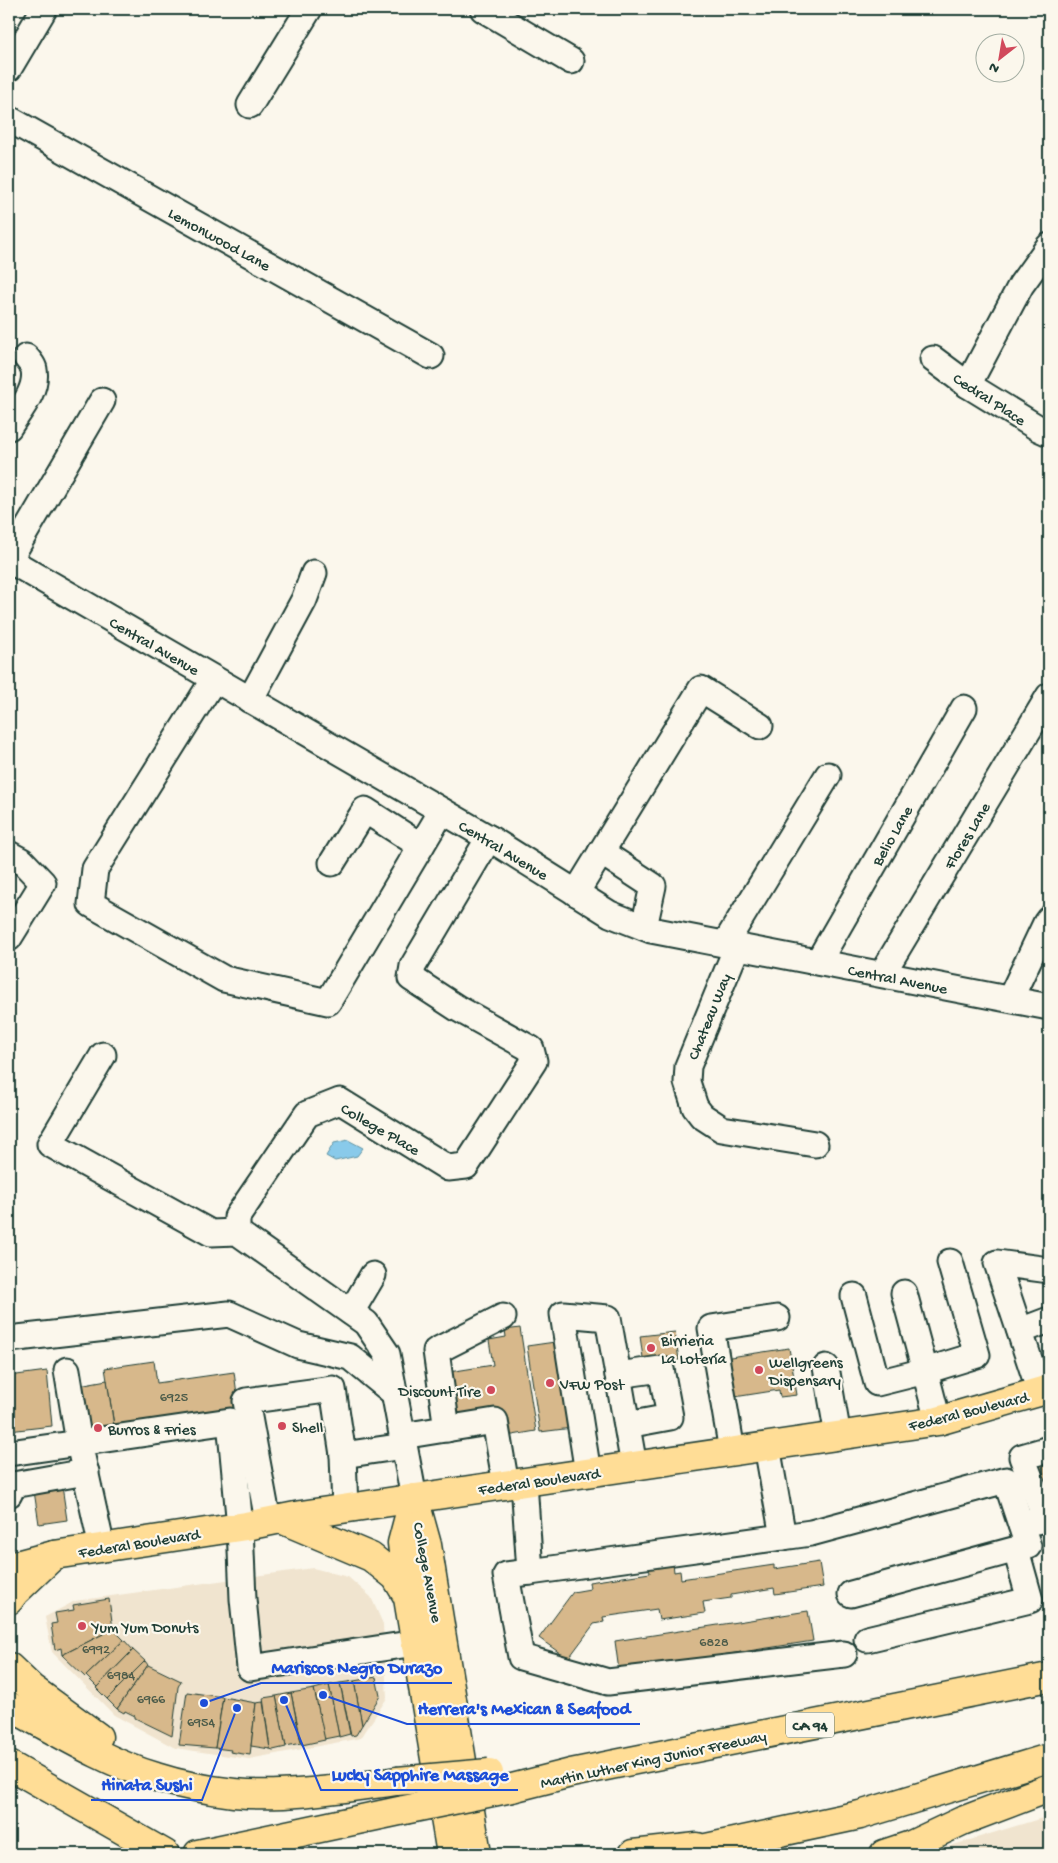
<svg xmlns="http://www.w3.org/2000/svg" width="1058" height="1863" font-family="'Gochi Hand',sans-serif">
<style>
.built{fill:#f0e4cf}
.water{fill:#89caea;stroke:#5f92a1}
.building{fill:#d7b88b;stroke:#1f3d34}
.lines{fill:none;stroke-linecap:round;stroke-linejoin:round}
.minor-casing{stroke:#1f3d34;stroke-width:29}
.major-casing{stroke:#1f3d34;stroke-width:31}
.highway-casing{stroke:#1f3d34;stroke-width:31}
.minor{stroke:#fbf7ec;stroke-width:25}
.major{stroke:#ffdd96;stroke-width:28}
.highway{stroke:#ffdd96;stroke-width:28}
.highway-bridge-casing{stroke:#1f3d34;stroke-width:31;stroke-linecap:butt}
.highway-bridge{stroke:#ffdd96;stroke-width:28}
.poi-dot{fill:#d1495b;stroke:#fbf7ec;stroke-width:2}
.labels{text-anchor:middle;stroke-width:4.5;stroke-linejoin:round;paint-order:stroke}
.number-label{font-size:14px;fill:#4d5c4a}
.shield{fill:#fbf7ec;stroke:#61756b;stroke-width:1}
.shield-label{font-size:15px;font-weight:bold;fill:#1f3d34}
.street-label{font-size:16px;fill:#1f3d34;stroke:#fbf7ec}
.poi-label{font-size:16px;fill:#1f3d34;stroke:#fbf7ec;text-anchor:start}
.leader{fill:none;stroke:#1d4ed8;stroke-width:2}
.callout-dot{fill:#1d4ed8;stroke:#fbf7ec;stroke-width:2}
.callout-label{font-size:18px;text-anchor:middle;font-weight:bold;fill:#1d4ed8;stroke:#fbf7ec;stroke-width:4.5;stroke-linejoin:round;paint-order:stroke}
</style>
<rect width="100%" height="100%" fill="#fbf7ec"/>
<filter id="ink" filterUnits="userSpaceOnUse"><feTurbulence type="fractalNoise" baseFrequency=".02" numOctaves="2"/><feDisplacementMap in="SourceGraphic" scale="10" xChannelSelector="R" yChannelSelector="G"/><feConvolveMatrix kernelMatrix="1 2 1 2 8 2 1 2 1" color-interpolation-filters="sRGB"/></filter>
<g filter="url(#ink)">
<g class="built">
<path d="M313 1568 348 1577 371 1597 383 1624 387 1698 361 1738 249 1759 175 1748 114 1715 52 1652 45 1617 75 1601Z"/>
<path d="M1049 1816V1854H924Z"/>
</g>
<path class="water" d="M348 1140 363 1148 357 1156 335 1161 326 1156 334 1143Z"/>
<g class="building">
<path d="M520 1328 536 1431 501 1437 496 1408 456 1414 449 1372 493 1365 489 1340 506 1337 505 1330Z"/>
<path d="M675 1332 679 1360 644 1365 640 1336Z"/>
<path d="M555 1342 572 1428 540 1432 527 1346Z"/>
<path d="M789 1348 797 1395 780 1397 779 1390 728 1398 724 1358Z"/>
<path d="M154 1361 157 1383 234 1372 239 1409 115 1431 105 1368Z"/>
<path d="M47 1371 52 1426 9 1431V1376Z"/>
<path d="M107 1380 115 1433 87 1438 79 1385Z"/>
<path d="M1049 1457V1512L1033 1462Z"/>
<path d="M62 1486 67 1520 39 1524 34 1491Z"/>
<path d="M819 1562 823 1587 775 1594 774 1588 731 1595V1598L703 1602 705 1613 659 1620 657 1609 603 1617 604 1622 594 1624 568 1659 539 1638 573 1592 590 1589 589 1582 650 1573 649 1567 673 1563 674 1572 680 1571 681 1579 774 1565V1569Z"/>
<path d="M109 1599 113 1629 62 1655 61 1648 55 1650 51 1624 57 1623 55 1613 74 1610 73 1605Z"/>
<path d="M808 1611 813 1641 619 1671 615 1641Z"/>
<path d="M113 1629 124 1640 85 1677 62 1655Z"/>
<path d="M124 1640 133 1650 97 1687 86 1676Z"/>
<path d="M133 1650 145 1661 107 1699 96 1688Z"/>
<path d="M145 1661 148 1665 117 1709 107 1699Z"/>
<path d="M148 1665 181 1681 178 1687 172 1736 135 1718V1716L125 1711 124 1713 117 1709Z"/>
<path d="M376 1677 380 1696 362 1725 354 1681Z"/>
<path d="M354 1681 362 1725 356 1735 351 1736 340 1683Z"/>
<path d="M340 1683 350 1734 339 1737 329 1685Z"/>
<path d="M329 1685 339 1736 324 1739 314 1689Z"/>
<path d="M314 1689 325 1740 302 1745 291 1693Z"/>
<path d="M187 1692 223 1697 215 1748 179 1745Z"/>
<path d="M291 1693 301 1743 286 1746 276 1696Z"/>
<path d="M276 1696 286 1747 273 1750 270 1749 263 1698Z"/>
<path d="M223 1697 256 1703 250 1755 230 1752 231 1750 215 1748Z"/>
<path d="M263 1702 270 1749 251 1746 256 1703Z"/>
</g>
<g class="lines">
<defs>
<g id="minor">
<path d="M483 9 571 61"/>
<path d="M9 68 44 9"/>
<path d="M250 105 309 9"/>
<path d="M9 119 431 356"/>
<path d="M933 359 968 385 1038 428 1049 433"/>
<path d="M968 385 1021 285 1049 246"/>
<path d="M9 427C19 411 38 390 34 370 34 366 29 361 26 357"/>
<path d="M9 560 489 838 610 914 651 930 1049 1007"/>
<path d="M9 560 102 401"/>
<path d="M214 679 95 869 91 904 224 979 328 1002 442 811"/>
<path d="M250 700 304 600 314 573"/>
<path d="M601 852 653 886 644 927"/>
<path d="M9 854 22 861 43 883 9 938"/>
<path d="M332 863 365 810 421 846"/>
<path d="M576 893 701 689 760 726"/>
<path d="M725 944 828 775"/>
<path d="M737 947 688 1066 687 1082 695 1107 702 1116 722 1129 815 1144"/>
<path d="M818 962 964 708"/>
<path d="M882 974 1049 696"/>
<path d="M1010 999 1046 923 1049 919"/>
<path d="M103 1055 50 1144 211 1233 237 1232"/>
<path d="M237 1232V1217L307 1114 340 1101 448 1168 466 1166 534 1061 531 1049 457 1008 411 978 413 966 489 838"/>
<path d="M237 1232 366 1323 387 1354 414 1498"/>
<path d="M904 1293 925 1371 977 1355 950 1262"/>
<path d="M854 1296 877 1383 925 1371 938 1421"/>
<path d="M351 1312 373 1275"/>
<path d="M1020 1331 1049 1320"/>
<path d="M9 1339 229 1314 298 1345 350 1357 394 1393"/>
<path d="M826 1367 838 1436"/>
<path d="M618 1375 661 1369 670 1417 627 1425"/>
<path d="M1040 1392 997 1263 1049 1270"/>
<path d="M447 1429 436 1351 503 1317"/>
<path d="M402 1436 495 1421 506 1485"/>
<path d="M767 1446 783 1537"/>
<path d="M732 1451 711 1328 777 1318"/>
<path d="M9 1453 79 1443 67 1370"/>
<path d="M343 1455 404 1446"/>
<path d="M588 1473 563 1314 608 1318 634 1466"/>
<path d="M524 1482 530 1572 506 1575 521 1657 608 1682 844 1654"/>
<path d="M9 1494 13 1485 86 1472"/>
<path d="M268 1521 246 1401 333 1389 343 1455 345 1509"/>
<path d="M1021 1524 1046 1519 1022 1457 1049 1449"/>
<path d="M102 1548 79 1443 230 1421 240 1527 243 1599 250 1668 416 1643"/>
<path d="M530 1572 811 1533 1006 1480 1028 1546 851 1594"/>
<path d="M867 1639 1030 1600 1016 1550"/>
</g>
<g id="major">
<path d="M414 1498 427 1545 477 1854"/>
<path d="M414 1498 402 1543 408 1598 451 1854"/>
<path d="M281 1519 371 1557 396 1577 408 1597"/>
<path d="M9 1567 54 1555 246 1526 301 1515 938 1421 1049 1389"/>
</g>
<g id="highway">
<path d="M9 1600 15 1592 54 1555"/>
<path d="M9 1667 31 1688 98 1737"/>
<path d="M9 1706C54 1730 107 1763 156 1777 181 1785 208 1790 234 1793 286 1798 345 1788 397 1781"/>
<path d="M9 1765 165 1854"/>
<path d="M512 1788 571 1773 1049 1677"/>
<path d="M198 1854 404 1810"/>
<path d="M633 1854 697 1847"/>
<path d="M678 1854 860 1815 1049 1758"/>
<path d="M884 1854 911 1845 962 1821 1049 1788"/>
</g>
</defs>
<use href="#minor" class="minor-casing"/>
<use href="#major" class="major-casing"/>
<use href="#highway" class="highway-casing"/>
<use href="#minor" class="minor"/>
<use href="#major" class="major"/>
<use href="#highway" class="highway"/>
<defs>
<g id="highway-bridge">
<path d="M397 1781 489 1773"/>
<path d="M404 1810 512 1788"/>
</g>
</defs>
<use href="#highway-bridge" class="highway-bridge-casing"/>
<use href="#highway-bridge" class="highway-bridge"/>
</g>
</g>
<g class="poi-dot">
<circle cx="651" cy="1348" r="5"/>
<circle cx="759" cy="1370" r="5"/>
<circle cx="550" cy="1383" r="5"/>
<circle cx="491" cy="1390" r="5"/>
<circle cx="282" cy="1426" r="5"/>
<circle cx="98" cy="1428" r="5"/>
<circle cx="82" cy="1626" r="5"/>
</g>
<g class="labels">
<g class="number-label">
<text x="174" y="1401">6925</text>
<text x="714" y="1646">6828</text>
<text x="96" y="1653">6992</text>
<text x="121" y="1679">6984</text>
<text x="151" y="1703">6966</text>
<text x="201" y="1726">6954</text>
</g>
<rect class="shield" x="786" y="1712.5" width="48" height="25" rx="4"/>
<g class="shield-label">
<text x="810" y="1730">CA 94</text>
</g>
<g class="street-label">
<text transform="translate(220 238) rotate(29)" y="6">Lemonwood Lane</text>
<text transform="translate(990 398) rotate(33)" y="6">Cedral Place</text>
<text transform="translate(155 645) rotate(30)" y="6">Central Avenue</text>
<text transform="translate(891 835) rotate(-60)" y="6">Belio Lane</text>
<text transform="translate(966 835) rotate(-59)" y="6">Flores Lane</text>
<text transform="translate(504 849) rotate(31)" y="6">Central Avenue</text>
<text transform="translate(898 978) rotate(11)" y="6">Central Avenue</text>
<text transform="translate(708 1016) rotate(-68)" y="6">Chateau Way</text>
<text transform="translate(381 1128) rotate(30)" y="6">College Place</text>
<text transform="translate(968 1410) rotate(-14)" y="6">Federal Boulevard</text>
<text transform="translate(539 1480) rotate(-8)" y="6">Federal Boulevard</text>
<text transform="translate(139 1542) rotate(-9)" y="6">Federal Boulevard</text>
<text transform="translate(429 1572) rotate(79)" y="6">College Avenue</text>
<text transform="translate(653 1758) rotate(-12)" y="6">Martin Luther King Junior Freeway</text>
</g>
<g class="poi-label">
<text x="661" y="1345">Birrieria<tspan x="661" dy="18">La Lotería</tspan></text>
<text x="769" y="1367">Wellgreens<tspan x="769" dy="18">Dispensary</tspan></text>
<text x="560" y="1389">VFW Post</text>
<text x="481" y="1396" text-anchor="end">Discount Tire</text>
<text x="292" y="1432">Shell</text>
<text x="108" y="1434">Burros &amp; Fries</text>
<text x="92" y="1632">Yum Yum Donuts</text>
</g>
</g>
<path class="leader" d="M204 1703L261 1683H452M323 1695L407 1724H640M284 1700L321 1790H518M237 1708L202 1800H91"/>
<g class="callout-dot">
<circle cx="204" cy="1703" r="5"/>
<circle cx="323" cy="1695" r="5"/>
<circle cx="284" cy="1700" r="5"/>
<circle cx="237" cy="1708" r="5"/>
</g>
<g class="callout-label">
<text x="357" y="1673">Mariscos Negro Durazo</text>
<text x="524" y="1714">Herrera's Mexican &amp; Seafood</text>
<text x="420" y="1780">Lucky Sapphire Massage</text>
<text x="147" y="1790">Hinata Sushi</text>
</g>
<rect width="1058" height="1863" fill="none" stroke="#fbf7ec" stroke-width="30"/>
<rect x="15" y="15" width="1028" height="1833" fill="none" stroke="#1f3d34" stroke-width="2" filter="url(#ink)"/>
<g transform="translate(1000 58) rotate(211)"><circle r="24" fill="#fbf7ec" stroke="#a3ada2"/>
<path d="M0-4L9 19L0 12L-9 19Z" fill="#d1495b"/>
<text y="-8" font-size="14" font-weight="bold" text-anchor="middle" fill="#1f3d34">N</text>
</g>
</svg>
